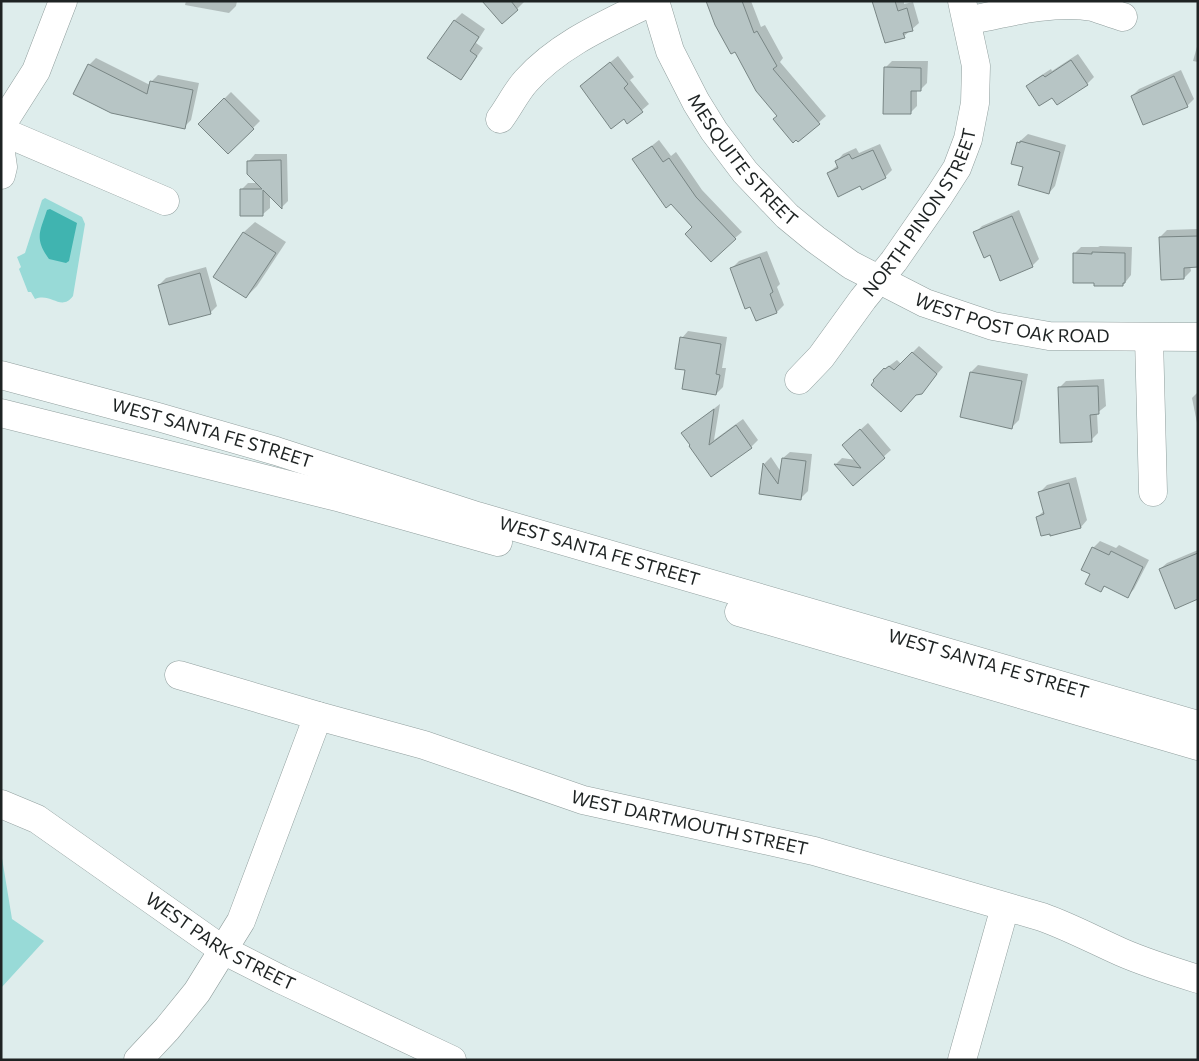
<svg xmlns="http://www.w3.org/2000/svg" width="1199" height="1061" font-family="Commissioner,sans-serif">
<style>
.green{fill:#98dad7}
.water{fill:#40b4b0}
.shadow{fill:#0003}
.building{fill:#b7c5c5;stroke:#798685}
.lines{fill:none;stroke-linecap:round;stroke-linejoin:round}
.minor-casing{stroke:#919f9e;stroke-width:29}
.minor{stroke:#fff;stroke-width:28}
.labels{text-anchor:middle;stroke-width:4;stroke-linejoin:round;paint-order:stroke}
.street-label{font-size:18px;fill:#1e2323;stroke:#fff}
</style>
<rect width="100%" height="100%" fill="#deedec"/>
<g class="green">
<path d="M45 198 82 217 85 224 73 296C61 312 51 292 35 299L31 292H28L19 269 21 267 17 257 25 253 42 200Z"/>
<path d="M1 852 12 919 44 941 1 988Z"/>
</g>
<path class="water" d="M50 209 77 223 69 261 66 263 49 259C34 238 40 232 47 210Z"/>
<g class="shadow">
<path d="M186 1H237L236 6 229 13 185 5Z"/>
<path d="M483 1H523L524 2 517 9Z"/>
<path d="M708 1H751L761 27 765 25 783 58 780 62 826 116 798 141 778 115Z"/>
<path d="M874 1H904V4L913 2 919 23 904 36Z"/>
<path d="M462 13 485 29 476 43 483 48 467 71 461 78 429 57 455 20Z"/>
<path d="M1198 43V62L1193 61Z"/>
<path d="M1078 54 1094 77 1087 84 1052 97 1027 87 1034 80 1051 69 1052 71Z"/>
<path d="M618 56 634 77 630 80 649 104 628 122 624 118 581 86Z"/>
<path d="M96 58 150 85 151 82 158 75 199 83 191 120 184 127 89 65Z"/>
<path d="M892 61H928L927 83 920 90H917V106L910 113 885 68Z"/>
<path d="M1181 70 1194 99 1187 106 1132 96 1139 89Z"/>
<path d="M231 92 260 121 228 153 199 124Z"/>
<path d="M1028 134 1066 145 1055 186 1049 193 1025 166 1018 143Z"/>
<path d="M659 140 671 156 676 152 702 190 742 232 735 238 693 226 634 160Z"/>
<path d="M880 144 892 170 885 177 861 185 828 173 838 165 837 161 843 154 856 148 859 153Z"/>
<path d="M255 154H287L288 201 282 207 270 195V208L263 214 241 190 248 183H257L249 161Z"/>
<path d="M1019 210 1039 259 1032 266 990 254 975 233 982 226Z"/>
<path d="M255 222 286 242 257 286 246 297 215 277 244 232Z"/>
<path d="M1198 229V266H1190L1191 271 1184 278 1160 237 1167 230Z"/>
<path d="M1100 246 1132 247 1131 275 1123 285 1074 254 1081 247H1098Z"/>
<path d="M767 251 780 284 777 287 784 305 777 312 756 320 732 268 739 261Z"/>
<path d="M206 267 217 306 210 313 159 285 166 278Z"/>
<path d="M688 331 727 337 722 368H726L723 387 716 394 686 369 682 338Z"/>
<path d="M919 346 943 367 921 393 885 369 897 360 901 364Z"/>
<path d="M978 365 1028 374 1019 420 1012 427 971 372Z"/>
<path d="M1104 379 1106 406 1097 413 1098 433 1091 440 1059 388 1066 381Z"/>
<path d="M1198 392V423H1197L1192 398Z"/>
<path d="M720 404 714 440 743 419 758 440 751 447 692 445 683 433Z"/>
<path d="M868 423 891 450 853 484 836 464 842 458 856 460 850 439Z"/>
<path d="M790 452 812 454 808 491 801 498 760 493 764 464 771 457 781 472 783 458Z"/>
<path d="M1076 477 1087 520 1081 527 1037 517 1045 510 1040 492 1047 485Z"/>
<path d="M1100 541 1116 548 1119 545 1149 560 1134 589 1128 596 1106 585 1100 591 1092 573 1093 548Z"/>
<path d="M1198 550V598L1160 569 1167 563Z"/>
</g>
<g class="building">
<path d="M482 1H511L518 10 502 24Z"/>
<path d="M706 1H742L754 33 757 31 777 66 773 69 820 124 798 142 796 140 793 143 773 119 777 116 756 91 735 52 731 54 715 25Z"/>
<path d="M872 1H895L898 11 907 8 913 31 903 33 905 38 885 43Z"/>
<path d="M454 20 479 37 470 51 477 56 461 80 427 58Z"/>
<path d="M1071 60 1088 85 1057 105 1052 98 1039 106 1026 86 1043 75 1045 77Z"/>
<path d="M610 62 628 84 624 88 643 112 627 124 624 119 611 129 580 86Z"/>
<path d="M88 64 147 94 150 81 193 90 185 129 111 113 73 94Z"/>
<path d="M884 67 921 68V91H911V114H883Z"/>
<path d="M1174 76 1188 107 1143 125 1131 96Z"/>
<path d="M224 98 254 129 228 154 198 124Z"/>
<path d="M1020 141 1060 152 1049 194 1018 185 1023 167 1011 164 1017 142 1020 143Z"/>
<path d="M652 146 663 162 669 158 696 197 736 239 711 262 685 234 692 227 671 204 666 208 632 159Z"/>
<path d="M873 150 886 178 862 190 860 186 838 197 827 173 838 168 835 161 849 154 852 159Z"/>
<path d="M281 160 282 209 263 190V216H240V189H262L247 174V161Z"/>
<path d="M1012 216 1033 267 1000 281 990 255 984 258 973 232Z"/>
<path d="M243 232 276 253 246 298 213 277Z"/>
<path d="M1198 236V267L1184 268V279L1161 280 1159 237Z"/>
<path d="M1092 252 1125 253V283H1123V286H1094V283H1073V253L1092 254Z"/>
<path d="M760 257 773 292 770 294 777 313 756 321 750 307 745 309 730 268Z"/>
<path d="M200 273 211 314 169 325 158 285Z"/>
<path d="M680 337 721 344 716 374 720 375 716 395 682 389 685 370 675 369Z"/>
<path d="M912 352 937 374 922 394 916 395 901 412 871 385 874 381 873 380 884 368 885 369 889 366 894 370Z"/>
<path d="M970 372 1022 381 1012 429 960 417Z"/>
<path d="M1098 386 1099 414 1090 415 1092 442 1060 443 1058 387Z"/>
<path d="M714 409 709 445 736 425 752 448 711 477 689 446 690 445 681 433Z"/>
<path d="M860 429 885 458 853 486 834 464 861 468 842 445Z"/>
<path d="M782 458 806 461 801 500 759 494 763 463 778 484Z"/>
<path d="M1069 483 1081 528 1050 536V534L1041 536 1036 517 1044 514 1038 492Z"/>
<path d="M1092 547 1109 555 1111 551 1143 567 1128 598 1104 586 1101 592 1085 584 1090 574 1081 570Z"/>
<path d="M1198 553V599L1175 609 1159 569Z"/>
</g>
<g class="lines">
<defs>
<g id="minor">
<path id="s1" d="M655 1 670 51 696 102 714 131 745 172 787 216 815 239 851 265 925 303 993 326 1049 336 1198 337"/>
<path d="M967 21C1005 13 1055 0 1093 7 1103 10 1113 14 1123 17"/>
<path d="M500 119C509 107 516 92 526 81 560 43 609 23 653 1"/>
<path d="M1 126 36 71 63 1"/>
<path d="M1 131 165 201"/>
<path d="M1 153 3 167 1 175"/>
<path d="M1149 338 1153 492"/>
<path id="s2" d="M1 375 158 417 276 451 477 516 1198 725"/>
<path id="s3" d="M799 380 821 357 863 299 894 261 939 196 957 168 968 139 975 103 976 66 962 1"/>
<path d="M1 413 341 498 498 542"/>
<path d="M739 612 1198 746"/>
<path id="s4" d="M179 675 318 716 424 745 583 800 814 851 1042 917C1070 927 1094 940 1121 952 1146 963 1172 971 1198 979"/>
<path id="s5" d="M1 804 37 819 223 950 280 979 452 1060"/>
<path d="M138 1060 167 1029 197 992 241 921 318 716"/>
<path d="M962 1060 1005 907"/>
</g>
</defs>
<use href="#minor" class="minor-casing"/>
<use href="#minor" class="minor"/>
</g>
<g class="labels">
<g class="street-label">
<text dy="6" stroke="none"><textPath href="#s1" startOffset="184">MESQUITE STREET</textPath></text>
<text dy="6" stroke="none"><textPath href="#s3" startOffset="208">NORTH PINON STREET</textPath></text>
<text dy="6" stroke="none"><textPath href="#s1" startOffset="509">WEST POST OAK ROAD</textPath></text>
<text dy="6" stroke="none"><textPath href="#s2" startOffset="219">WEST SANTA FE STREET</textPath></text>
<text dy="6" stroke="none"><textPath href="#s2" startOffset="624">WEST SANTA FE STREET</textPath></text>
<text dy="6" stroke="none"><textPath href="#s2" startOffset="1029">WEST SANTA FE STREET</textPath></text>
<text dy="6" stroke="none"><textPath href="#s4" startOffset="532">WEST DARTMOUTH STREET</textPath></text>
<text dy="6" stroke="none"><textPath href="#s5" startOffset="260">WEST PARK STREET</textPath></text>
</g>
</g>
<rect width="1199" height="1061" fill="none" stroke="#1e2323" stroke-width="5"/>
</svg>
